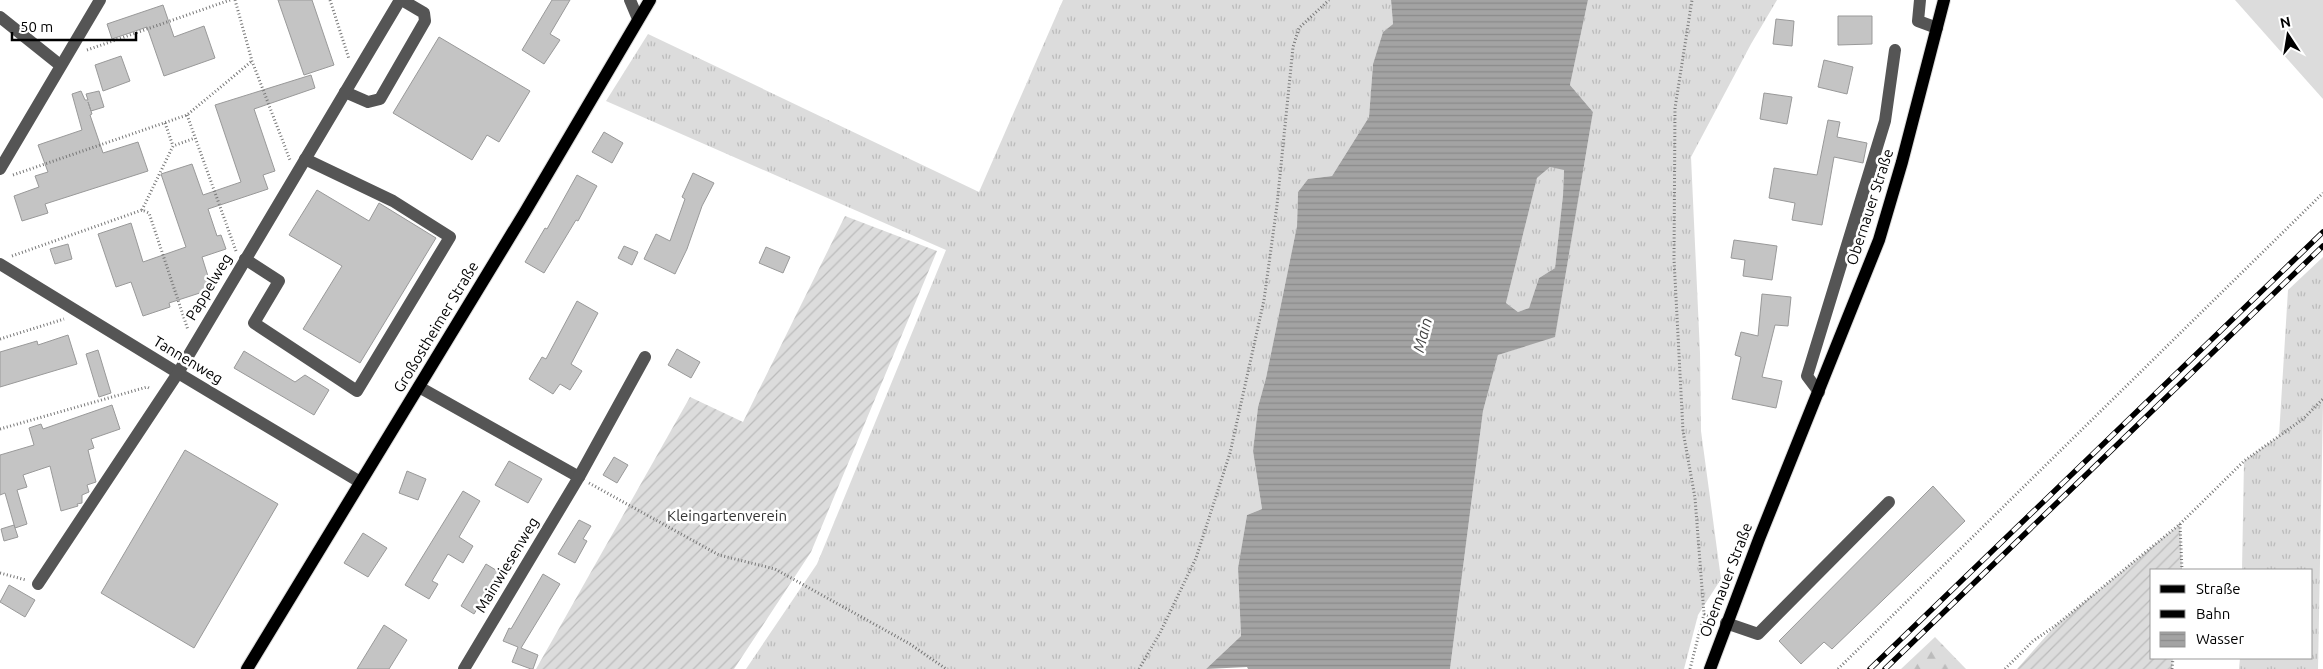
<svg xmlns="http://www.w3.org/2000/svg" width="2323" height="669" font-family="Ubuntu,sans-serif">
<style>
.grass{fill:url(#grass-tufts)}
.forest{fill:url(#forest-firs)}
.garden{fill:url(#garden-furrows)}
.pitch{fill:#dcdcdc}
.water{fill:url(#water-rules);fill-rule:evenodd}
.building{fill:#c4c4c4;stroke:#999}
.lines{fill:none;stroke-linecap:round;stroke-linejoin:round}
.major-casing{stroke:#dbdbdb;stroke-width:14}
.path{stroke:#777;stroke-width:3;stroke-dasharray:1 2.5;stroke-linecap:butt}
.minor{stroke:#555;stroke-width:12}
.major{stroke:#000;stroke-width:12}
.rail-casing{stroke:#000;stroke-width:5.5}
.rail{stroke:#fff;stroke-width:4;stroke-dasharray:11;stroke-linecap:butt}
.labels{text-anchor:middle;stroke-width:5;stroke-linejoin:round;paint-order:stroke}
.street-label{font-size:15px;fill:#000;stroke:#fff}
.park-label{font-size:15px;fill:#333;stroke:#fff}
.water-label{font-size:16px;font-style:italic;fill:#444;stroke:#fff}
</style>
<defs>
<pattern id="grass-tufts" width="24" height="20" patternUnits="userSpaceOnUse" patternTransform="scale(1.25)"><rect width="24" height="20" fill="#dcdcdc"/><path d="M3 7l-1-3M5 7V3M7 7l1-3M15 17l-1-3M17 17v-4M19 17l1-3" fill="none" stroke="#bbb"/></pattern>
<pattern id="forest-firs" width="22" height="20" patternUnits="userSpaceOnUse" patternTransform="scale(1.25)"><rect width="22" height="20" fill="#dcdcdc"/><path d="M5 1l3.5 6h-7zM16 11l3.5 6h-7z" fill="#bbb"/></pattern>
<pattern id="garden-furrows" width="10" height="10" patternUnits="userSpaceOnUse" patternTransform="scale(1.25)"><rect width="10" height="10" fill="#dcdcdc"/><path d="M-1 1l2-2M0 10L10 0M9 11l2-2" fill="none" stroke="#bbb"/></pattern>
<pattern id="water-rules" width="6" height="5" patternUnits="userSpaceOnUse" patternTransform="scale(1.25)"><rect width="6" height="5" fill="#a3a3a3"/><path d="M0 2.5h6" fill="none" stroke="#8b8b8b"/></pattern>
</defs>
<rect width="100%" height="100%" fill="#fff"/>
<g class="grass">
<path d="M1063 0H1391L1393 24 1383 32 1373 64 1369 117 1332 176 1308 179 1298 192 1297 226 1266 378 1258 407 1253 451 1262 509 1247 515 1238 568 1241 636 1206 669H746L817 564 946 250 606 101 648 34 979 192Z"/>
<path d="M1588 0H1777L1751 44 1691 157 1700 353 1701 431 1721 579 1698 615 1684 669H1450L1483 411 1498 355 1555 336 1593 112 1570 85Z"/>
<path d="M1550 167 1564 169 1563 195 1555 268 1539 278 1529 308 1518 312 1506 303 1537 178Z"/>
<path d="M2323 257V404L2318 669H2239L2240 658H2312V570H2242L2244 461 2279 436 2288 290Z"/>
</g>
<path class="forest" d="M1935 637 1966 669H1901Z"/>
<g class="garden">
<path d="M845 216 937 251 811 552 734 669H536L690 397 743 422Z"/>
<path d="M2180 524 2182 570H2152V658H2173L2172 669H2017L2055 626Z"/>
</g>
<path class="pitch" d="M2235 0H2323V99Z"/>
<path class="water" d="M1391 0H1588L1570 85 1593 112 1555 337 1498 355 1483 411 1450 669H1248L1247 667 1206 669 1241 636 1238 568 1247 515 1262 509 1253 451 1258 407 1266 378 1297 226 1298 192 1308 179 1332 176 1369 117 1373 64 1383 32 1393 24ZM1550 167 1564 170 1563 195 1555 268 1539 278 1529 308 1518 312 1506 303 1537 178Z"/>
<g class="building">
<path d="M278 0H312L334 65 304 75Z"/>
<path d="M552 0H570L550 34 560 40 544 64 522 50Z"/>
<path d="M163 5 174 37 204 26 215 58 164 76 147 27 112 39 107 24Z"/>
<path d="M1838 16H1872V44L1838 45Z"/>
<path d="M1776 19 1794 21 1792 46 1773 44Z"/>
<path d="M439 37 530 91 499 142 487 135 472 160 393 113Z"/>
<path d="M121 56 130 81 103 91 95 65Z"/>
<path d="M1824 60 1853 67 1847 94 1818 87Z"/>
<path d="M311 75 315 88 254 109 275 171 263 175 268 189 208 209 217 236 221 235 226 249 202 257 212 289 169 303 170 307 143 316 131 282 116 287 98 234 131 223 143 262 186 247 161 174 192 164 203 195 241 182 215 105Z"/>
<path d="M81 91 85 100H88L86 94 99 91 104 107 91 111 88 102 92 114 90 115 103 153 138 142 148 171 45 204 48 213 22 221 14 196 39 187 35 176 48 172 38 145 82 130 72 94Z"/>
<path d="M1764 93 1792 97 1787 124 1760 119Z"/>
<path d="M1828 120 1840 122 1837 137 1867 143 1863 163 1834 157 1822 225 1792 220 1795 203 1769 198 1774 168 1817 175Z"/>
<path d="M604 132 623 143 612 163 592 152Z"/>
<path d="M693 173 714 183 702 206 687 249 675 274 644 259 656 234 670 241 685 199 682 197Z"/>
<path d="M577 175 597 186 578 221 576 220 544 273 525 262 545 228 547 229Z"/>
<path d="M317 190 369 221 379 203 436 238 360 363 303 329 342 266 289 235Z"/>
<path d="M1734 240 1777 246 1772 280 1743 276 1745 260 1731 258Z"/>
<path d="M68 244 72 259 55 264 50 249Z"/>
<path d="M624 246 638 252 632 265 618 258Z"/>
<path d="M766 247 790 257 783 273 759 263Z"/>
<path d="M1762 294 1791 297 1788 326 1775 325 1762 377 1782 381 1776 408 1732 399 1741 357 1735 355 1741 332 1758 336Z"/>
<path d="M577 301 598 313 571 364 582 371 570 390 560 384 553 394 529 379 542 357 546 359Z"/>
<path d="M68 335 77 364 0 387V352L37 341 38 345Z"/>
<path d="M677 349 700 362 691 378 668 365Z"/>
<path d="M98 350 111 393 99 397 86 354Z"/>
<path d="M244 351 295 382 305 375 329 390 314 415 234 368Z"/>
<path d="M112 405 120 429 91 439 94 448 88 450 96 482 87 485 89 492 82 495V503L77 504 78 506 61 511 50 466 23 475 27 487 17 490 27 524 15 528 5 493 0 495V455L34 445 29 428 41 424 43 429Z"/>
<path d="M185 450 278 504 194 648 101 593Z"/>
<path d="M614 457 628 465 617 483 603 475Z"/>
<path d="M509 461 542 479 528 503 495 485Z"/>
<path d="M407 471 426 479 418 500 399 493Z"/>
<path d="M1933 486 1965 521 1832 649 1824 642 1801 664 1779 641Z"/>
<path d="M463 491 480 501 459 537 473 546 463 563 448 554 432 581 438 584 429 599 405 585Z"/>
<path d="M579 520 591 526 583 539 587 541 575 563 558 554Z"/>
<path d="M14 525 18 537 4 541 1 529Z"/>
<path d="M363 533 387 548 368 577 344 563Z"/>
<path d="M486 564 499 572 474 614 461 606Z"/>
<path d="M543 574 560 584 521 648 538 655 533 669H531L512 662 518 647 503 641 509 628 511 629Z"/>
<path d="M9 585 35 600 25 617 0 602Z"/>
<path d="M384 625 407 640 389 669H357Z"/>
</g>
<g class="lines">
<defs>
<g id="major">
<path d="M247 669 525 212 650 0"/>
<path d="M1710 669 1759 539 1879 240 1902 162 1944 0"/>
</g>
</defs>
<use href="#major" class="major-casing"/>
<g class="path">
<path d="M235 0 252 61 290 160"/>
<path d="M330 0 349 59"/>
<path d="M87 50 230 0"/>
<path d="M187 115 236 251"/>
<path d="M165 123 173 146"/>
<path d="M13 175 187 115 252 61"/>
<path d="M142 210 173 146 195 138"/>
<path d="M12 256 142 210 149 213 188 330"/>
<path d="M0 339 64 319"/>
<path d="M0 429 147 387 151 389"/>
<path d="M589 483 719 555 775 569 910 644 946 669"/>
<path d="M2180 524 2182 570"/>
<path d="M0 573 26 580"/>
<path d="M1704 614 1715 619"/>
<path d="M1139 669 1160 633 1196 558 1230 453 1264 300 1277 205 1293 47 1299 28 1329 0"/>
<path d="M1690 669 1704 614 1695 498 1683 431 1674 259 1675 108 1692 0"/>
<path d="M1838 669 2323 193"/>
<path d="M2005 669 2033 641 2055 626 2180 524 2244 461 2303 419 2323 399"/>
<path d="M2172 669 2173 658"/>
</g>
<g class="minor">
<path d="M630 0 638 19"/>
<path d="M1920 0 1918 21 1937 28"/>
<path d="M0 17 60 65"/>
<path d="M345 92 368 102 380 99 425 21 424 13 402 0"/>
<path d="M0 169 100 0"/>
<path d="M245 259 279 281 254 323 357 391 450 237 393 201 305 159"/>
<path d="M0 264 178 373 360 482"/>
<path d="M419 387 579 477"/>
<path d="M1819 392 1807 376 1885 121 1895 50"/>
<path d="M38 584 178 373 400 0"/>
<path d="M1726 623 1758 634 1889 502"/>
<path d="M464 669 579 477 645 357"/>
</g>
<use href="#major" class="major"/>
<defs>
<g id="rail">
<path d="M1870 669 2323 232"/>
<path d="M1885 669 2323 246"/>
</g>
</defs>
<use href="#rail" class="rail-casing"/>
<use href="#rail" class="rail"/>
</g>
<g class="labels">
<g class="street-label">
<text transform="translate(1870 207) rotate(-72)" y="5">Obernauer Straße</text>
<text transform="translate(209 287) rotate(-59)" y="5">Pappelweg</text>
<text transform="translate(436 327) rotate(-59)" y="5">Großostheimer Straße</text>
<text transform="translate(188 360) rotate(31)" y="5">Tannenweg</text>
<text transform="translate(507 565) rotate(-59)" y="5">Mainwiesenweg</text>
<text transform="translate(1726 580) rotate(-69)" y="5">Obernauer Straße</text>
</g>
<g class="park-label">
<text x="727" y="521">Kleingartenverein</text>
</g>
<g class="water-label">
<text transform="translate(1422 335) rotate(-76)" y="6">Main</text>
</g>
</g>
<rect x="2150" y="569" width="162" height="90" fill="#ffffff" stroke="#999999"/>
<rect x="2160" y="585" width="25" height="8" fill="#000000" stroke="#999999"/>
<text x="2196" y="594" font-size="15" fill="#000000">Straße</text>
<rect x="2160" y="610" width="25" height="8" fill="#000000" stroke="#999999"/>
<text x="2196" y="619" font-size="15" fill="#000000">Bahn</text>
<rect x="2160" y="632" width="25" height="15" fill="url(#water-rules)" stroke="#999999"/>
<text x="2196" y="644" font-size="15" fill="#000000">Wasser</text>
<g transform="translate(2288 35) rotate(348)" stroke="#ffffff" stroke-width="4" paint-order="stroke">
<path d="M0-4L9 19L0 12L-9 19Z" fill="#000000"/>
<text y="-8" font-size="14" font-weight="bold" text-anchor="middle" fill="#000000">N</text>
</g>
<path d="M12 32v8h124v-8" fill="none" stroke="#000000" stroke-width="2.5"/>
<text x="20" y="32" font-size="15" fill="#000000" stroke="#ffffff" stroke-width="4" paint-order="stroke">50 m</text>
</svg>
